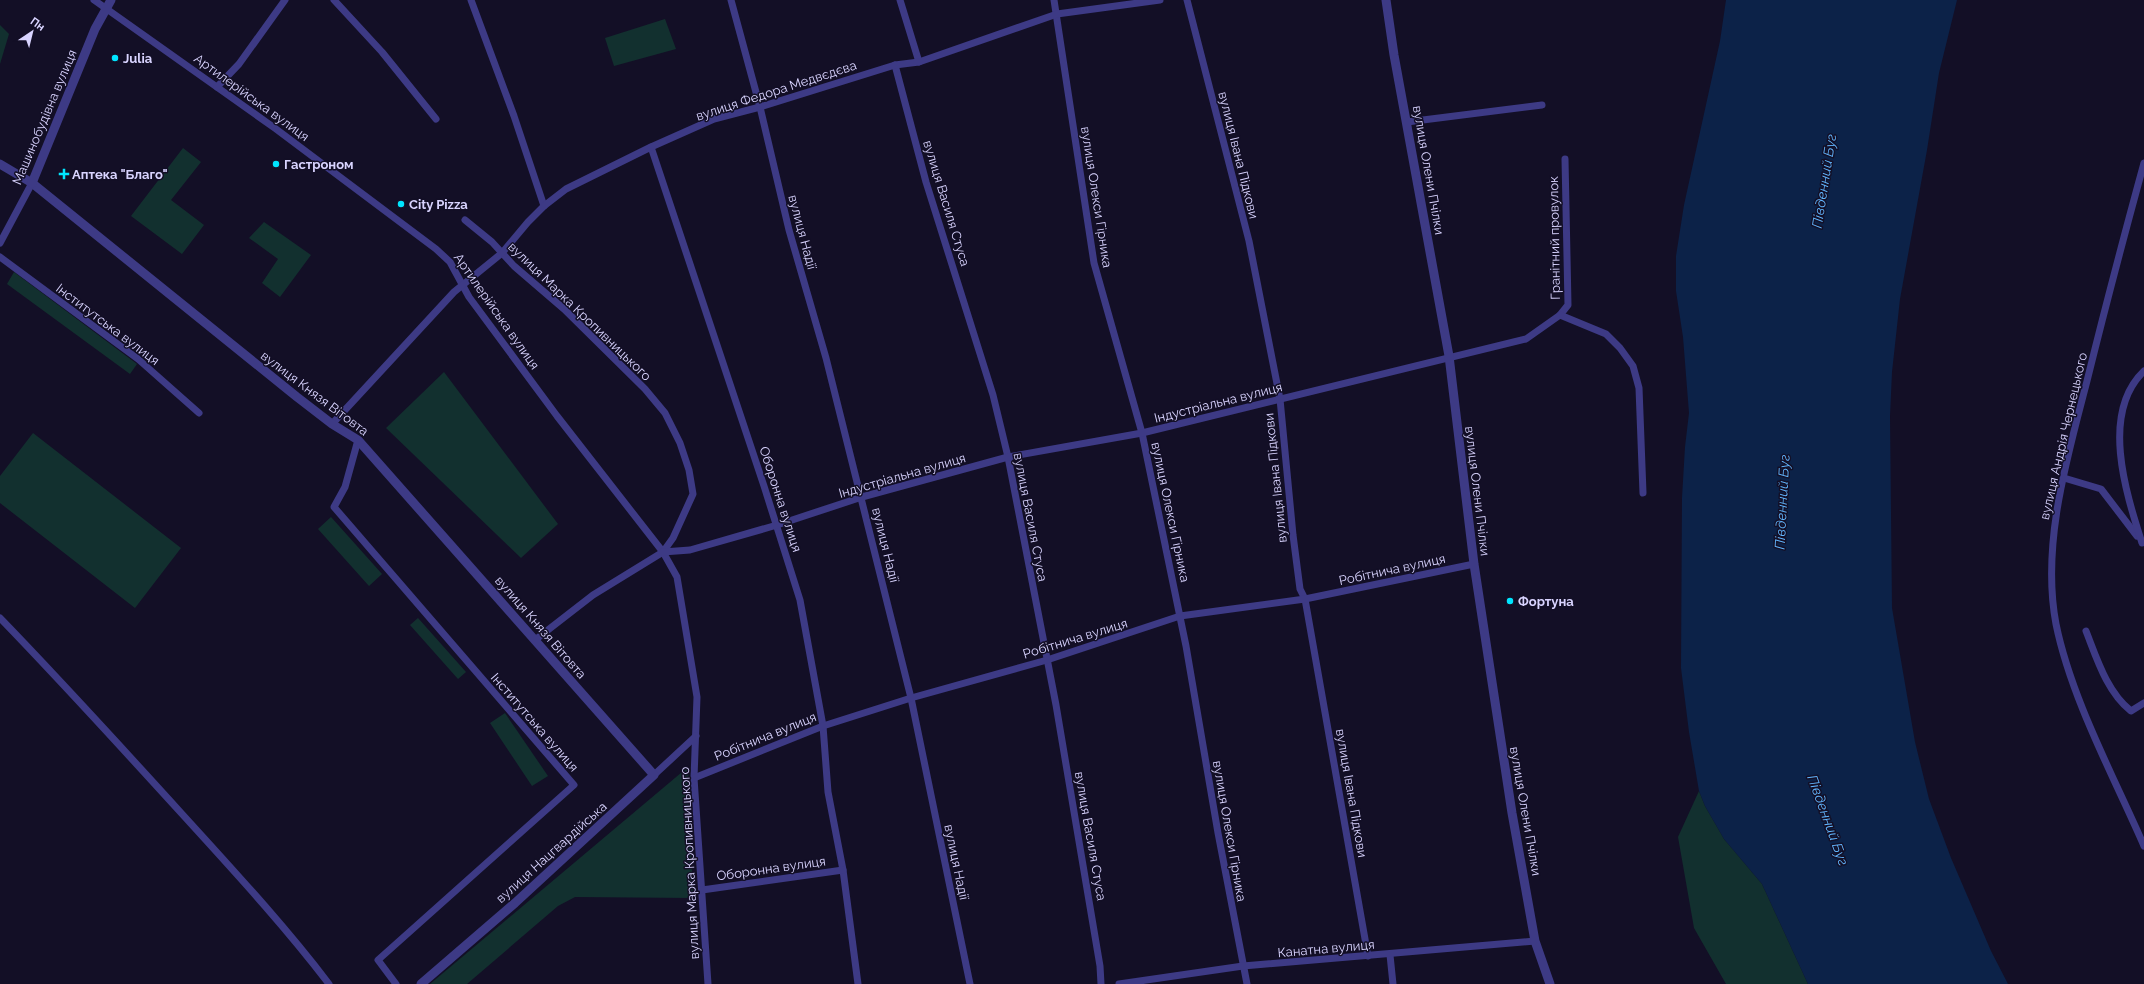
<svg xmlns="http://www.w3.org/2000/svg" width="2144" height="984" font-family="Raleway,sans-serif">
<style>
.green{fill:#12302f}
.water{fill:#0c2248}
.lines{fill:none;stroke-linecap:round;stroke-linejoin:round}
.minor{stroke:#3d3a85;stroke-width:7}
.tertiary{stroke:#3d3a85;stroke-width:9}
.poi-dot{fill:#00e5ff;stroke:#130f26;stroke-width:1.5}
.labels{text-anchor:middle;stroke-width:3;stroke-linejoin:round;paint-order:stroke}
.poi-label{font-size:13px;font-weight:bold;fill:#d9d4ff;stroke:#130f26;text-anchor:start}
.street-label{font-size:13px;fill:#d9d4ff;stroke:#130f26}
.water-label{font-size:14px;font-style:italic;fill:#62b6ff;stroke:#130f26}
</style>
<rect width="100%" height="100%" fill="#130f26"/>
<g class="green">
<path d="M665 19 676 49 614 66 605 38Z"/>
<path d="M0 25 9 34 0 64Z"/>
<path d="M183 148 201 162 171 200 204 225 182 254 131 216Z"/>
<path d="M264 222 311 255 280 297 262 283 278 259 249 238Z"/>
<path d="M14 272 137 364 130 374 7 284Z"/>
<path d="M444 372 558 524 521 558 386 428Z"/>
<path d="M33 433 181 548 135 608 0 503V476Z"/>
<path d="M331 517 382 574 369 586 318 529Z"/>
<path d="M418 618 466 672 458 679 410 625Z"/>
<path d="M505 713 548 776 532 786 490 723Z"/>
<path d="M688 767 693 898 575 897 558 906 467 984H430Z"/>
<path d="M1699 791 1705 806 1724 839 1762 884 1808 984H1726L1694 928 1678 837Z"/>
</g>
<path class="water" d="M1726 0H1957L1939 73 1927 150 1900 299 1892 372 1890 416 1892 608 1915 742 1929 799 1951 858 1991 951 2008 984H1808L1762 884 1724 839 1705 806 1699 791 1689 732 1681 668 1682 498 1685 447 1689 413 1683 337 1676 291V256L1684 205 1720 41Z"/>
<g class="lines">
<g class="minor">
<path d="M94 0 276 129 436 249 450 262 469 297 557 416 663 552"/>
<path d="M334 0 382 52 436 119"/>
<path d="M471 0 514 116 544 206"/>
<path d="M731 0 760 107 789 230 826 358 911 698 970 984"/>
<path d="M900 0 919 62"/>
<path d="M1054 0 1094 263 1142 433 1186 646 1218 833 1247 984"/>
<path d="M1187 0 1249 241 1280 399 1293 535 1300 589 1305 599 1368 956"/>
<path d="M895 65 926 182 993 395 1008 457 1056 705 1100 966 1101 984"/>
<path d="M217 87 239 64 285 0"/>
<path d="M1407 122 1542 105"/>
<path d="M651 147 764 486 800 600 823 726 828 792 843 870 858 984"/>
<path d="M2144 163C2124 236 2105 308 2087 381 2067 458 2041 545 2056 624 2071 698 2114 777 2144 846"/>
<path d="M465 220 492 242 514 266 564 309 645 389 665 413 680 443 689 470 693 494 673 538 663 552 677 577 697 697 694 778 708 984"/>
<path d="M0 243 32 183"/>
<path d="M0 257 138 359 199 413"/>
<path d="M1560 315 1568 305 1565 159"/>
<path d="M332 424 454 292 502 253 528 222 544 206 566 189 651 147 714 119 760 107 895 65 919 62 1057 14 1160 0"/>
<path d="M358 440 345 487 334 507 574 785 378 960 396 984"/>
<path d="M2064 478 2101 489 2137 536"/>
<path d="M2142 543C2126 493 2100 413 2144 371"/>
<path d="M0 618C62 682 123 749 183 815 233 870 284 925 329 984"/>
<path d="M2086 631C2097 659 2107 692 2131 711L2144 703"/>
<path d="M535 640 593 595 663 552 690 550 777 525 862 497 1008 457 1142 433 1526 339 1560 315 1606 334 1620 348 1633 366 1639 388 1643 493"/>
<path d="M654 775 696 736"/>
<path d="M694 778 823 726 911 698 1047 660 1180 616 1305 599 1474 564"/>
<path d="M702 890 843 870"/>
<path d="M1390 955 1393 984"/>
<path d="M1119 984 1243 966 1535 941"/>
</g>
<g class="tertiary">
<path d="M1386 0 1394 55 1449 356 1474 564 1512 813 1535 941 1550 984"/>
<path d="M0 164 32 183 297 397 332 424 358 440 654 775 515 903 421 984"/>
<path d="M32 183 95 29 111 0"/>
</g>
</g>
<g class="poi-dot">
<circle cx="115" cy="58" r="4"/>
<circle cx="276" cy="164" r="4"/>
<path d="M62 168h4v4h4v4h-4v4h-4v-4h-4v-4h4z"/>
<circle cx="401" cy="204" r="4"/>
<circle cx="1510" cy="601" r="4"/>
</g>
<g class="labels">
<g class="poi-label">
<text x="123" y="63">Julia</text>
<text x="284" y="169">Гастроном</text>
<text x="72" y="179">Аптека "Благо"</text>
<text x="409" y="209">City Pizza</text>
<text x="1518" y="606">Фортуна</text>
</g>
<g class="street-label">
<text transform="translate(776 90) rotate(-18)" y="5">вулиця Федора Медвєдєва</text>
<text transform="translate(252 97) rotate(36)" y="5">Артилерійська вулиця</text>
<text transform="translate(44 117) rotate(-67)" y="5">Машинобудівна вулиця</text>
<text transform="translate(1239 155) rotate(76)" y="5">вулиця Івана Підкови</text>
<text transform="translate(1429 170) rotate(80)" y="5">вулиця Олени Пчілки</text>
<text transform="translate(1097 197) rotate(81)" y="5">вулиця Олекси Гірника</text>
<text transform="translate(947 203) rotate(73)" y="5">вулиця Василя Стуса</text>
<text transform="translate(803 232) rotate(75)" y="5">вулиця Надії</text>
<text transform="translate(1554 238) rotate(-91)" y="5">Гранітний провулок</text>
<text transform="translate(497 311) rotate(55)" y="5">Артилерійська вулиця</text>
<text transform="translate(580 311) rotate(44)" y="5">вулиця Марка Кропивницького</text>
<text transform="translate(108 324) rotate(37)" y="5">Інститутська вулиця</text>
<text transform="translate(315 393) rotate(37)" y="5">вулиця Князя Вітовта</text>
<text transform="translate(1218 402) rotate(-14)" y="5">Індустріальна вулиця</text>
<text transform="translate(2063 436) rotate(-77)" y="5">вулиця Андрія Чернецького</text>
<text transform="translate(902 475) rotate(-16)" y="5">Індустріальна вулиця</text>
<text transform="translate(1275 478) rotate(-96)" y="5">вулиця Івана Підкови</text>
<text transform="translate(1478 491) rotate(83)" y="5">вулиця Олени Пчілки</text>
<text transform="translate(781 499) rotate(72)" y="5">Оборонна вулиця</text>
<text transform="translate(1171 512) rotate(78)" y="5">вулиця Олекси Гірника</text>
<text transform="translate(1031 517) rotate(79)" y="5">вулиця Василя Стуса</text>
<text transform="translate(886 545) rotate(76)" y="5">вулиця Надії</text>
<text transform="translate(1392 569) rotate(-12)" y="5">Робітнича вулиця</text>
<text transform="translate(541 627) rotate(49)" y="5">вулиця Князя Вітовта</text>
<text transform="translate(1075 638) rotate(-17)" y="5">Робітнича вулиця</text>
<text transform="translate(535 722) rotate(49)" y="5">Інститутська вулиця</text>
<text transform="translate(765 736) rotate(-22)" y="5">Робітнича вулиця</text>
<text transform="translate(1352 793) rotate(80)" y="5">вулиця Івана Підкови</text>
<text transform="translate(1526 811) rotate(80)" y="5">вулиця Олени Пчілки</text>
<text transform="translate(1230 831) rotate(80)" y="5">вулиця Олекси Гірника</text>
<text transform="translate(1091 836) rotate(80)" y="5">вулиця Василя Стуса</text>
<text transform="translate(551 852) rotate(-42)" y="5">вулиця Нацгвардійська</text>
<text transform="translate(957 862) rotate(78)" y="5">вулиця Надії</text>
<text transform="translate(689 863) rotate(-93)" y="5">вулиця Марка Кропивницького</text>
<text transform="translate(771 868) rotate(-8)" y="5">Оборонна вулиця</text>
<text transform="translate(1326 948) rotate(-5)" y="5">Канатна вулиця</text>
</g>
<g class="water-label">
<text transform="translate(1824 181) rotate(-81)" y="5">Південний Буг</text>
<text transform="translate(1782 502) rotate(-87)" y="5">Південний Буг</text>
<text transform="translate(1828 820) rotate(70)" y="5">Південний Буг</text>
</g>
</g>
<g transform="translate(32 32) rotate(35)" stroke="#130f26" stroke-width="3" paint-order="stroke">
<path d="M0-3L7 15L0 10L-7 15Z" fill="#d9d4ff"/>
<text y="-6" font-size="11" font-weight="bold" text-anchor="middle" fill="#d9d4ff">Пн</text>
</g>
</svg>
